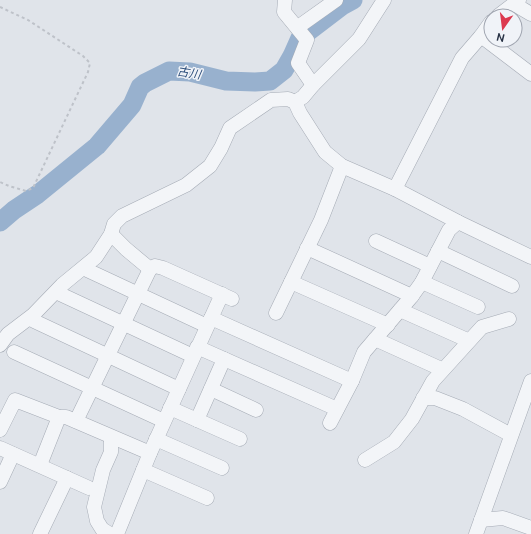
<svg xmlns="http://www.w3.org/2000/svg" width="531" height="534" font-family="Ubuntu,'Noto Sans JP',sans-serif">
<style>
.lines{fill:none;stroke-linecap:round;stroke-linejoin:round}
.river{stroke:#98b1ce;stroke-width:19}
.minor-casing{stroke:#a5abb5;stroke-width:15}
.path{stroke:#bec2c9;stroke-width:2;stroke-dasharray:3 3;stroke-linecap:butt}
.minor{stroke:#f3f5f8;stroke-width:14}
.labels{text-anchor:middle;stroke-width:3;stroke-linejoin:round;paint-order:stroke}
.water-label{font-size:12px;font-style:italic;fill:#2d4f7c;stroke:#f0f3f8}
</style>
<rect width="100%" height="100%" fill="#e0e4ea"/>
<g class="lines">
<path class="river" d="M0 222 14 210 38 194 97 146 132 105 140 87 145 83 169 71 190 72 226 81 255 82 270 81 284 70 292 56 300 38 342 6 353 0"/>
<defs>
<g id="minor">
<path d="M285 0 284 12 307 40 298 63 313 85"/>
<path d="M514 4 531 14"/>
<path d="M498 16 519 0"/>
<path d="M491 22 481 36 531 74"/>
<path d="M298 27 336 0"/>
<path d="M295 102 303 97 313 85 359 39 384 0"/>
<path d="M395 189 462 58 481 36"/>
<path d="M111 234 126 249 150 269"/>
<path d="M376 241 430 266"/>
<path d="M307 248 412 296"/>
<path d="M438 251 512 286"/>
<path d="M87 270 207 326"/>
<path d="M291 282 388 325"/>
<path d="M422 282 478 307"/>
<path d="M60 294 193 356"/>
<path d="M400 310 465 339"/>
<path d="M276 313 321 220 342 166"/>
<path d="M211 318 352 381"/>
<path d="M34 321 179 389"/>
<path d="M375 339 439 368"/>
<path d="M0 345 8 334 33 315 62 285 96 257 111 234 114 224 122 216 186 185 210 166 221 148 230 128 271 100 288 99 295 102 300 113 325 152 342 166 395 189 458 222 531 257"/>
<path d="M197 347 337 409"/>
<path d="M14 352 164 421"/>
<path d="M211 389 256 410"/>
<path d="M423 398H435L463 409 511 435"/>
<path d="M170 408 240 439"/>
<path d="M197 420 224 359"/>
<path d="M76 421 150 269 155 266 163 268 232 299"/>
<path d="M330 423 352 381 364 352 412 296 422 282 449 230 458 222"/>
<path d="M0 430 15 400 59 417H66L150 453"/>
<path d="M156 439 222 468"/>
<path d="M0 448 89 488"/>
<path d="M365 460 394 442 412 419 433 381 482 327 509 319"/>
<path d="M40 465 59 417"/>
<path d="M143 470 207 498"/>
<path d="M0 482 13 454"/>
<path d="M481 520 503 518 531 528"/>
<path d="M40 534 67 478"/>
<path d="M110 534 102 529 97 521 94 507 103 470 111 452V437"/>
<path d="M117 534 150 453 222 294"/>
<path d="M476 534 531 381"/>
</g>
</defs>
<use href="#minor" class="minor-casing"/>
<path class="path" d="M0 7 28 20 83 56 90 63 88 72 33 188 26 191 9 186 0 182"/>
<use href="#minor" class="minor"/>
</g>
<g class="labels">
<g class="water-label">
<text transform="translate(189 73) rotate(9)" y="4">古川</text>
</g>
</g>
<g transform="translate(503 28) rotate(194)"><circle r="19" fill="#f0f3f8" stroke="#a0a5b0"/>
<path d="M0-3L7 15L0 10L-7 15Z" fill="#dc394f"/>
<text y="-6" font-size="11" font-weight="bold" text-anchor="middle" fill="#273144">N</text>
</g>
</svg>
